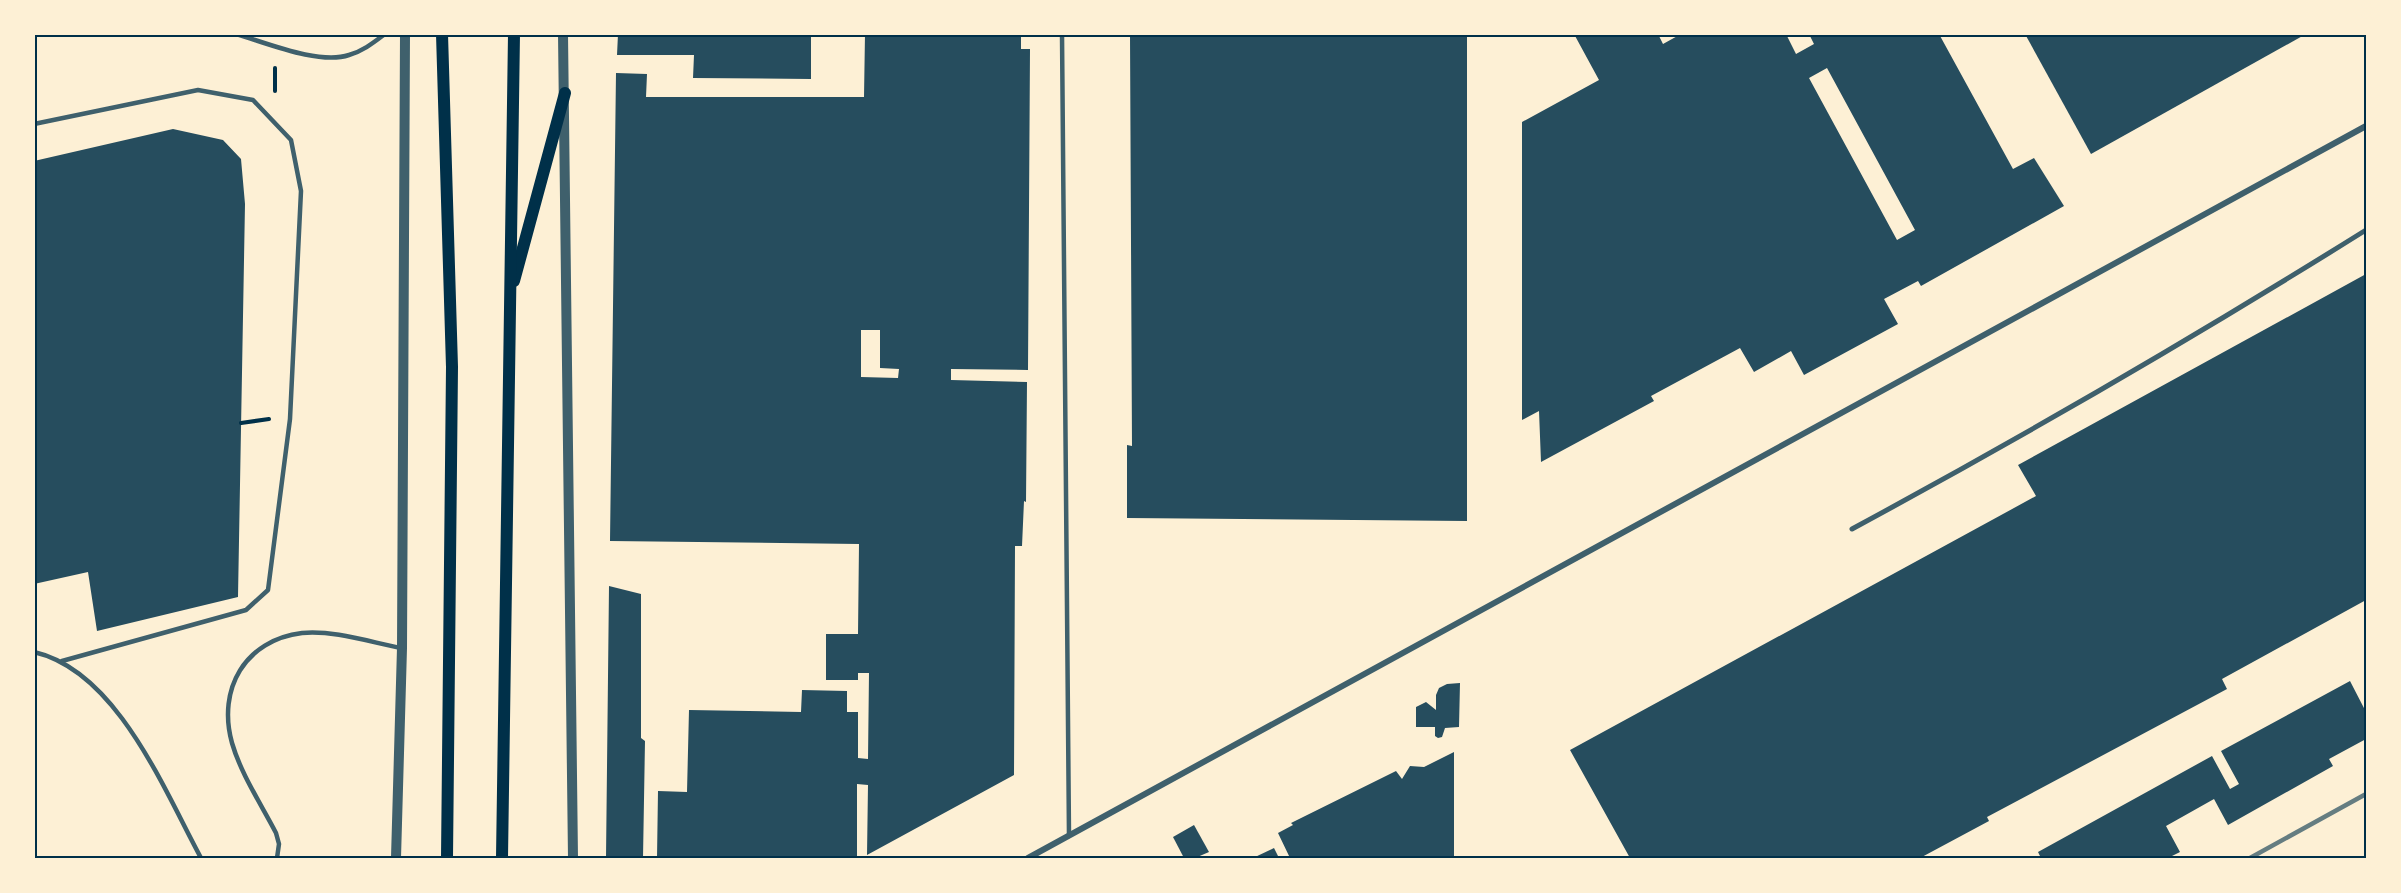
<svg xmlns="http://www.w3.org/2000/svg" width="2401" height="893" font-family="Barlow,sans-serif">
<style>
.building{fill:#264d5e;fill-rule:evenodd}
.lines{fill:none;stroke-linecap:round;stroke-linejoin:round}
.path{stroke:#003049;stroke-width:4}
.service{stroke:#3f606c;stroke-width:4.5}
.pedestrian{stroke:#3f606c;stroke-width:5}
.minor{stroke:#3f606c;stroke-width:6}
.tertiary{stroke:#3f606c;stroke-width:10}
.secondary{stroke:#003049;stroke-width:12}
.rail{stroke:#657d81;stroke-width:4.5}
.neatline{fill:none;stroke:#003049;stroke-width:2}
</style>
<rect width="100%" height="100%" fill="#fdf0d5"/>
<g class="building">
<path d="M618 34H811V79L693 78 694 55H617Z"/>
<path d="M865 34H1021V49H1030L1028 370 951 369V380L1027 382 1026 502 1024 501 1022 546H1015L1014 775 867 855 868 785 857 784V858H657L658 791 687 792 689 710 801 712 802 690 847 691V712H858V758L868 759 869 673H858V680H826V634H858L859 544 610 541 616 73 647 74 646 97H864ZM861 330H880V368L899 369 898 378 861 377Z"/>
<path d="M1130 34H1467V521L1127 518V445L1132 446Z"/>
<path d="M1574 34H1658L1663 44 1681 34H1786L1796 54 1814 44 1809 34H1939L2013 169 2034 158 2064 206 1921 286 1918 281 1884 299 1898 324 1804 375 1791 351 1754 372 1740 348 1651 396 1654 401 1541 462 1539 411 1522 420V122L1599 80ZM1827 68 1915 230 1897 240 1809 78Z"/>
<path d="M2025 34H2306L2091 154Z"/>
<path d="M173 129 223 140 241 159 245 204 238 597 97 631 88 572 34 584V161Z"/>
<path d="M2366 274V600L2222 679 2227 689 1987 817 1989 821 1920 858H1630L1570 750 2036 496 2018 465Z"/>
<path d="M609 586 641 594V738L645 741 643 858H606Z"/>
<path d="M2350 681 2366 712V739L2329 759 2333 766 2228 825 2214 799 2166 826 2180 852 2168 858H2041L2038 852 2212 756 2230 789 2239 784 2221 751Z"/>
<path d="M1460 683 1459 727 1445 728 1442 737 1438 738 1435 736V727H1416V707L1426 702 1436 710V695L1439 688 1447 684Z"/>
<path d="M1454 752V858H1290L1278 833 1293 825 1291 823 1396 771 1402 779 1410 766 1424 767Z"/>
<path d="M1194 825 1209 852 1195 858H1184L1173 837Z"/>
<path d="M1274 848 1279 858H1253Z"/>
</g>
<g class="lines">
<g class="path">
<path d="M275 68V91"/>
<path d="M241 423 269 419"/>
</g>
<g class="service">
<path d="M236 34C267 43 319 65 349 55 363 51 373 43 385 34"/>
<path d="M1062 34 1069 836"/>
<path d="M34 124 198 90 253 100 291 140 301 191 290 419 268 590 246 610 62 661"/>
<path d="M34 652C117 671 164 790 201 858"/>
<path d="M277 858 279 844 276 833C261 804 241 774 232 743 217 689 245 640 302 633 334 630 370 642 401 648"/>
</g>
<path class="pedestrian" d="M1852 529C2026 435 2198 335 2366 230"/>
<path class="minor" d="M1028 858 2366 126"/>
<g class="tertiary">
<path d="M563 34 573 858"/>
<path d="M396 858 402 648 405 34"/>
</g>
<g class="secondary">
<path d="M442 34 452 367 447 858"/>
<path d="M514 281 565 93"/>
<path d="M502 858 514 34"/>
</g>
<path class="rail" d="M2250 858 2366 794"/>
</g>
<rect width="2401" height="893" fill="none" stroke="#fdf0d5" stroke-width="72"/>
<rect x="36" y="36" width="2329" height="821" class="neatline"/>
</svg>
